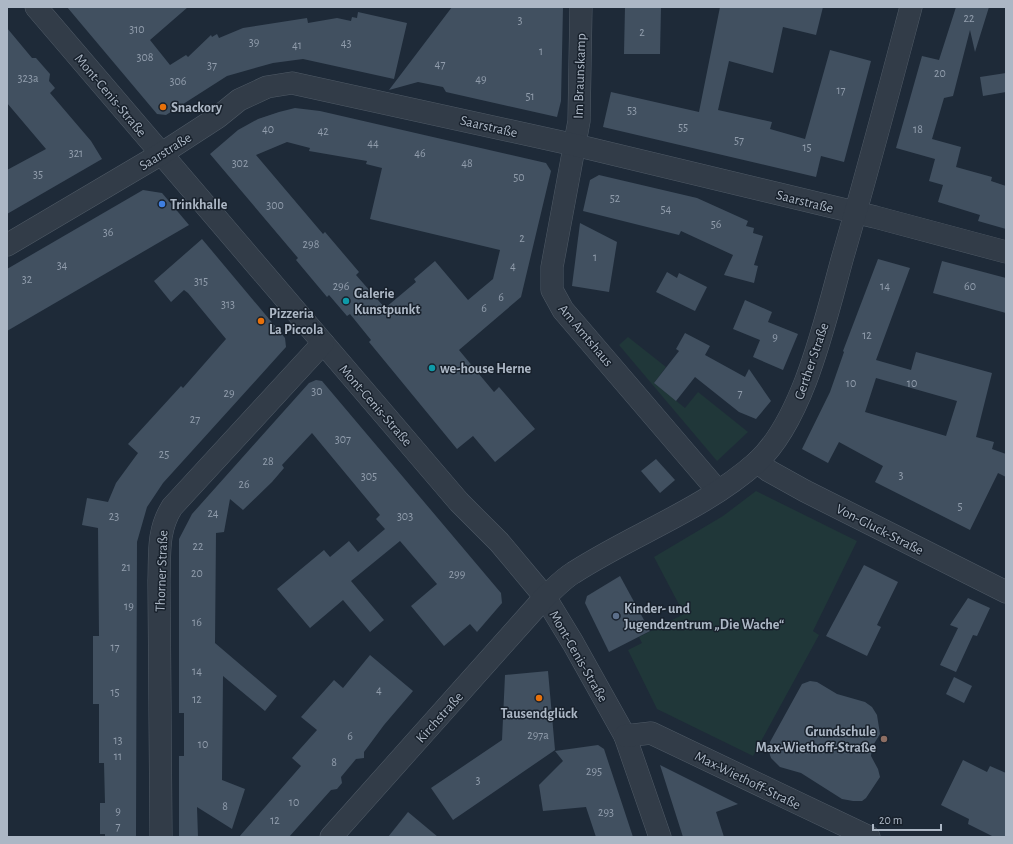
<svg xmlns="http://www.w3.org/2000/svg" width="1013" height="844" font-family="'Alegreya Sans',sans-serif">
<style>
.green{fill:#203739}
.building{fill:#415060;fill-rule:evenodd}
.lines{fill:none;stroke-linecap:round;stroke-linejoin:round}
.street-casing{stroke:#4f5a66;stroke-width:23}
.street{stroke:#323c48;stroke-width:22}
.food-dot{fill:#e8710a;stroke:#18212c;stroke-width:1.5}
.shop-dot{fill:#3f7fe0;stroke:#18212c;stroke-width:1.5}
.culture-dot{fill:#0f9aa8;stroke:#18212c;stroke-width:1.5}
.service-dot{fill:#5c6f8a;stroke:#18212c;stroke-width:1.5}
.education-dot{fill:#8d6e63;stroke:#18212c;stroke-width:1.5}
.labels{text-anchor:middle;stroke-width:3;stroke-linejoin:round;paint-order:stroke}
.number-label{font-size:12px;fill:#919dac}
.street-label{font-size:14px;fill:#acb7c5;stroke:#18212c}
.poi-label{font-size:14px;font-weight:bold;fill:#acb7c5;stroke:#18212c;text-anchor:start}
</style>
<rect width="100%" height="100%" fill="#1e2a38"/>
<g class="green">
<path d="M628 337 666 367 654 383 685 408 698 392 748 432 717 461 619 345Z"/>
<path d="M756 491 857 541 813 631 819 635 753 756 657 709 628 650 642 643 639 637 684 614 654 557 723 516Z"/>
</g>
<g class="building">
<path d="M67 7H188L150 40 170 65 186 55 188 57 211 35 212 37 217 34 219 38 243 28 307 18 308 23 337 18 351 21 352 17 357 18 358 12 407 23 394 79 303 59 273 63 227 76 166 115 157 114Z"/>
<path d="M452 7H563L561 101 557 117 446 92 443 87 418 82 389 90Z"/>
<path d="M625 7H661L660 54H624Z"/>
<path d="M720 7H823L816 35 783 27 773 73 729 61 718 110 772 122 770 129 805 139 830 50 871 61 844 162 821 156 816 177 603 127 611 92 699 112Z"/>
<path d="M956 7H989L975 52 970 30 953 96 944 98 932 139 961 147 956 167 992 177 991 181 1006 186V229L978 221 980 215 938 202 943 185 929 181 935 159 896 148 922 56 939 60Z"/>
<path d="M7 28 32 58H36L50 74 49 81 55 88 50 93 91 141 102 159 7 214V170L46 149 7 103Z"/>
<path d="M1006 73V92L983 96 980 77Z"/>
<path d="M295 108 320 111 546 163 551 171 521 297 459 350 494 392 499 387 535 429 495 462 473 436 457 449 369 342 371 340 350 314 347 316 329 295 327 297 296 260 298 258 210 154 238 130 258 119 279 112ZM287 142 310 148 309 151 367 161 366 164 382 168 370 219 500 250 493 279 468 300 435 261 414 279 416 282 385 308 356 275 359 272 325 232 323 234 256 155Z"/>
<path d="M599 175 697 198 748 221 746 226 754 228 753 233 763 236 754 265 758 266 754 283 724 275 733 255 681 231 679 235 583 211 590 180Z"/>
<path d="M143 190 162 193 189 225 7 331V269Z"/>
<path d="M580 223 617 242 609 292 572 286Z"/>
<path d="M202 239 285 338 286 347 163 483 147 507 137 542 136 837H105V834H100V803H105L104 763H99V704H93V636H99L98 528 82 525 87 498 108 502 116 483 138 453 128 444 181 386 183 388 226 339 188 293 184 290 171 302 154 281Z"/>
<path d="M878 259 910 268 876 360 911 370 916 352 992 373 976 437 994 442 992 449 1006 454V477L998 473 970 530 875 482 883 466 839 442 828 463 802 449 830 392 844 352 843 351ZM876 378 957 401 946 436 865 412Z"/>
<path d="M942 261 1006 278V313L933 293Z"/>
<path d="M667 272 677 278 679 273 707 287 695 311 656 292Z"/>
<path d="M745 300 772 312 768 322 798 334 783 370 753 357 760 340 733 329Z"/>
<path d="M685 333 710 346 705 355 745 377 749 369 771 401 756 419 739 412 695 377 676 401 654 383 679 351 676 349Z"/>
<path d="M316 380 322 381 501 593 502 603 477 632 470 624 444 646 411 606 437 584 400 541 351 581 384 620 370 632 343 600 310 628 277 589 324 550 330 557 349 541 358 552 385 529 376 519 380 515 312 433 282 465 284 468 272 482 243 510 230 499 224 532 216 533 215 643 277 696 265 711 223 676 222 780 245 789 232 829 197 807 198 837H179V756H184V713H179V539L192 514 309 383Z"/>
<path d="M656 459 675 480 660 493 641 471Z"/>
<path d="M864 565 898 582 877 625 881 627 867 656 826 636Z"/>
<path d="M620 576 650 631 609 652 585 603 587 596Z"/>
<path d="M968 598 990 608 977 636 973 635 956 672 940 665 958 628 950 625Z"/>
<path d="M370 655 413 691 384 725 364 752V758L356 759 341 777 342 783 337 789 331 790 289 837H239L301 766 292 758 317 730 301 717 334 680 343 688Z"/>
<path d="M548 671 555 750 453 820 431 788 502 740 505 675Z"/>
<path d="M954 677 972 686 964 703 946 694Z"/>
<path d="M810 681 817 682 837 694 865 702 872 707 877 715 880 734 872 747 871 756 878 769 880 777 866 798 862 801H853L842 799 801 773 780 767 771 758 769 752 770 742 802 684Z"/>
<path d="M598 745 604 749 633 837H596L586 807 543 811 539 785 563 761 555 751Z"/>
<path d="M963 760 987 772 990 766 1006 773V837H994L968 824 969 819 941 805Z"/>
<path d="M660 765 738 804 716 812 724 837H683Z"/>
<path d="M408 812 438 837H388Z"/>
</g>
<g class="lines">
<defs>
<g id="street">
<path d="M36 7 459 502 499 542 545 597 573 643 625 736 660 837"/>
<path d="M581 7 579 121 552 267V290L563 310 718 491"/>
<path d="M7 245 161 154 218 117 239 100 267 87 292 83 575 145 875 217 1006 252"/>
<path d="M757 462 769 471 805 491 1006 592"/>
<path d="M625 736 651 733 869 837"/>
<path d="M161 837 159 581C160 554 157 531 172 507L323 343"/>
<path d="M331 837 545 597C554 589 563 579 573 573 633 534 703 510 757 462 804 419 826 317 843 256 867 174 889 90 911 7"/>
</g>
</defs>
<use href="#street" class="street-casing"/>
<use href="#street" class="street"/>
</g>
<g class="food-dot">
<circle cx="163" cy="107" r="4"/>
<circle cx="261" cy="321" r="4"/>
<circle cx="539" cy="698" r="4"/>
</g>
<circle class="shop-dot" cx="162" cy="204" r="4"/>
<g class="culture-dot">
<circle cx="346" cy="301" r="4"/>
<circle cx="432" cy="368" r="4"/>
</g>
<circle class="service-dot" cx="616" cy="616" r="4"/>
<circle class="education-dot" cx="884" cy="739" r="4"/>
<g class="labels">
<g class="number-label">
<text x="969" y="22">22</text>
<text x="520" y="24">3</text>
<text x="137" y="33">310</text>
<text x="642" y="36">2</text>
<text x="254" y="46">39</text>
<text x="346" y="47">43</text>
<text x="297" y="49">41</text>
<text x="541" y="55">1</text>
<text x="145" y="61">308</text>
<text x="440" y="68">47</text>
<text x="212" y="69">37</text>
<text x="940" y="77">20</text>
<text x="28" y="82">323a</text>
<text x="481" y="83">49</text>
<text x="178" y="85">306</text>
<text x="841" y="94">17</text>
<text x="530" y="100">51</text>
<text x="632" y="114">53</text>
<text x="683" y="131">55</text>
<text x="268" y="133">40</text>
<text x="918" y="133">18</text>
<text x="323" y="135">42</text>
<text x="739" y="144">57</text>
<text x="373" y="147">44</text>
<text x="807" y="151">15</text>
<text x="76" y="157">321</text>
<text x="420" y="157">46</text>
<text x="240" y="167">302</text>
<text x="467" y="167">48</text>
<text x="38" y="178">35</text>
<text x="519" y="181">50</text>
<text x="615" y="202">52</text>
<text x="275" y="209">300</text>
<text x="666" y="213">54</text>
<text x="716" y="228">56</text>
<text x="108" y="236">36</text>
<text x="522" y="242">2</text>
<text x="311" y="248">298</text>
<text x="595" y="261">1</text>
<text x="62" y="269">34</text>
<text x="513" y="270">4</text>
<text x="27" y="283">32</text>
<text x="201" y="285">315</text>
<text x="341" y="290">296</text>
<text x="885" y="290">14</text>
<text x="970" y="290">60</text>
<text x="501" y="301">6</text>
<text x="228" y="308">313</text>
<text x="484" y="312">6</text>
<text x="867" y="339">12</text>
<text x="775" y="341">9</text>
<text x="851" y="387">10</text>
<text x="912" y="387">10</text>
<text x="317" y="395">30</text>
<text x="229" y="397">29</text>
<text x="740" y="397">7</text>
<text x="195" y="423">27</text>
<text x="343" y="443">307</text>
<text x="164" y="458">25</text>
<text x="268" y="465">28</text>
<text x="901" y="479">3</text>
<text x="369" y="480">305</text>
<text x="244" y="488">26</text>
<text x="960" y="510">5</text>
<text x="213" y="517">24</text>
<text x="114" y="520">23</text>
<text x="405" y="520">303</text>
<text x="198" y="550">22</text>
<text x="126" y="571">21</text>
<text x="197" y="577">20</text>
<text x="457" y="578">299</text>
<text x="129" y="610">19</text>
<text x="197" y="626">16</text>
<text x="115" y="651">17</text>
<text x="197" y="675">14</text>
<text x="379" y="694">4</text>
<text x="115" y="696">15</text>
<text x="197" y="703">12</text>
<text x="538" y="739">297a</text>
<text x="350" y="740">6</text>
<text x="118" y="744">13</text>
<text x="203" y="748">10</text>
<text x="118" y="760">11</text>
<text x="334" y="766">8</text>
<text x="594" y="775">295</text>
<text x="478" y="784">3</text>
<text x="294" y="806">10</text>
<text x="225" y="810">8</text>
<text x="118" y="815">9</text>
<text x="606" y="816">293</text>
<text x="275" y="824">12</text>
<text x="118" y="830">7</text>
</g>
<g class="street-label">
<text transform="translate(579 76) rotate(-88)" y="5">Im Braunskamp</text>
<text transform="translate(111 95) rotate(50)" y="5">Mont-Cenis-Straße</text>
<text transform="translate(489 126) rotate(13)" y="5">Saarstraße</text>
<text transform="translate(165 151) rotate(-32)" y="5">Saarstraße</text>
<text transform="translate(805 201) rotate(14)" y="5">Saarstraße</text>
<text transform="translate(586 335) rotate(50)" y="5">Am Amtshaus</text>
<text transform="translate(811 361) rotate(-71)" y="5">Gerther Straße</text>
<text transform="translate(376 405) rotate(49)" y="5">Mont-Cenis-Straße</text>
<text transform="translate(880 529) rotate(27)" y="5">Von-Gluck-Straße</text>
<text transform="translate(161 571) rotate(-88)" y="5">Thorner Straße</text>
<text transform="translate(579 656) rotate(60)" y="5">Mont-Cenis-Straße</text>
<text transform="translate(439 717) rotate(-48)" y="5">Kirchstraße</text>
<text transform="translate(748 780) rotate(26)" y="5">Max-Wiethoff-Straße</text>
</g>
<g class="poi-label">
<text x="171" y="112">Snackory</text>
<text x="170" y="209">Trinkhalle</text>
<text x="354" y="298">Galerie<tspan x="354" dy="16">Kunstpunkt</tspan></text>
<text x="269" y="318">Pizzeria<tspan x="269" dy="16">La Piccola</tspan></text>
<text x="440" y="373">we-house Herne</text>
<text x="624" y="613">Kinder- und<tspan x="624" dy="16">Jugendzentrum „Die Wache“</tspan></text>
<text x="539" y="718" text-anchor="middle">Tausendglück</text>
<text x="876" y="736" text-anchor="end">Grundschule<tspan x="876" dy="16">Max-Wiethoff-Straße</tspan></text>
</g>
</g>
<rect width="1013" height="844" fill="none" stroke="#acb7c5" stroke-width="16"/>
<path d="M873 824v6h68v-6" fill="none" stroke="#acb7c5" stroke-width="2"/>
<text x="879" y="824" font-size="12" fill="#acb7c5" stroke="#18212c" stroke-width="3" paint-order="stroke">20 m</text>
</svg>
